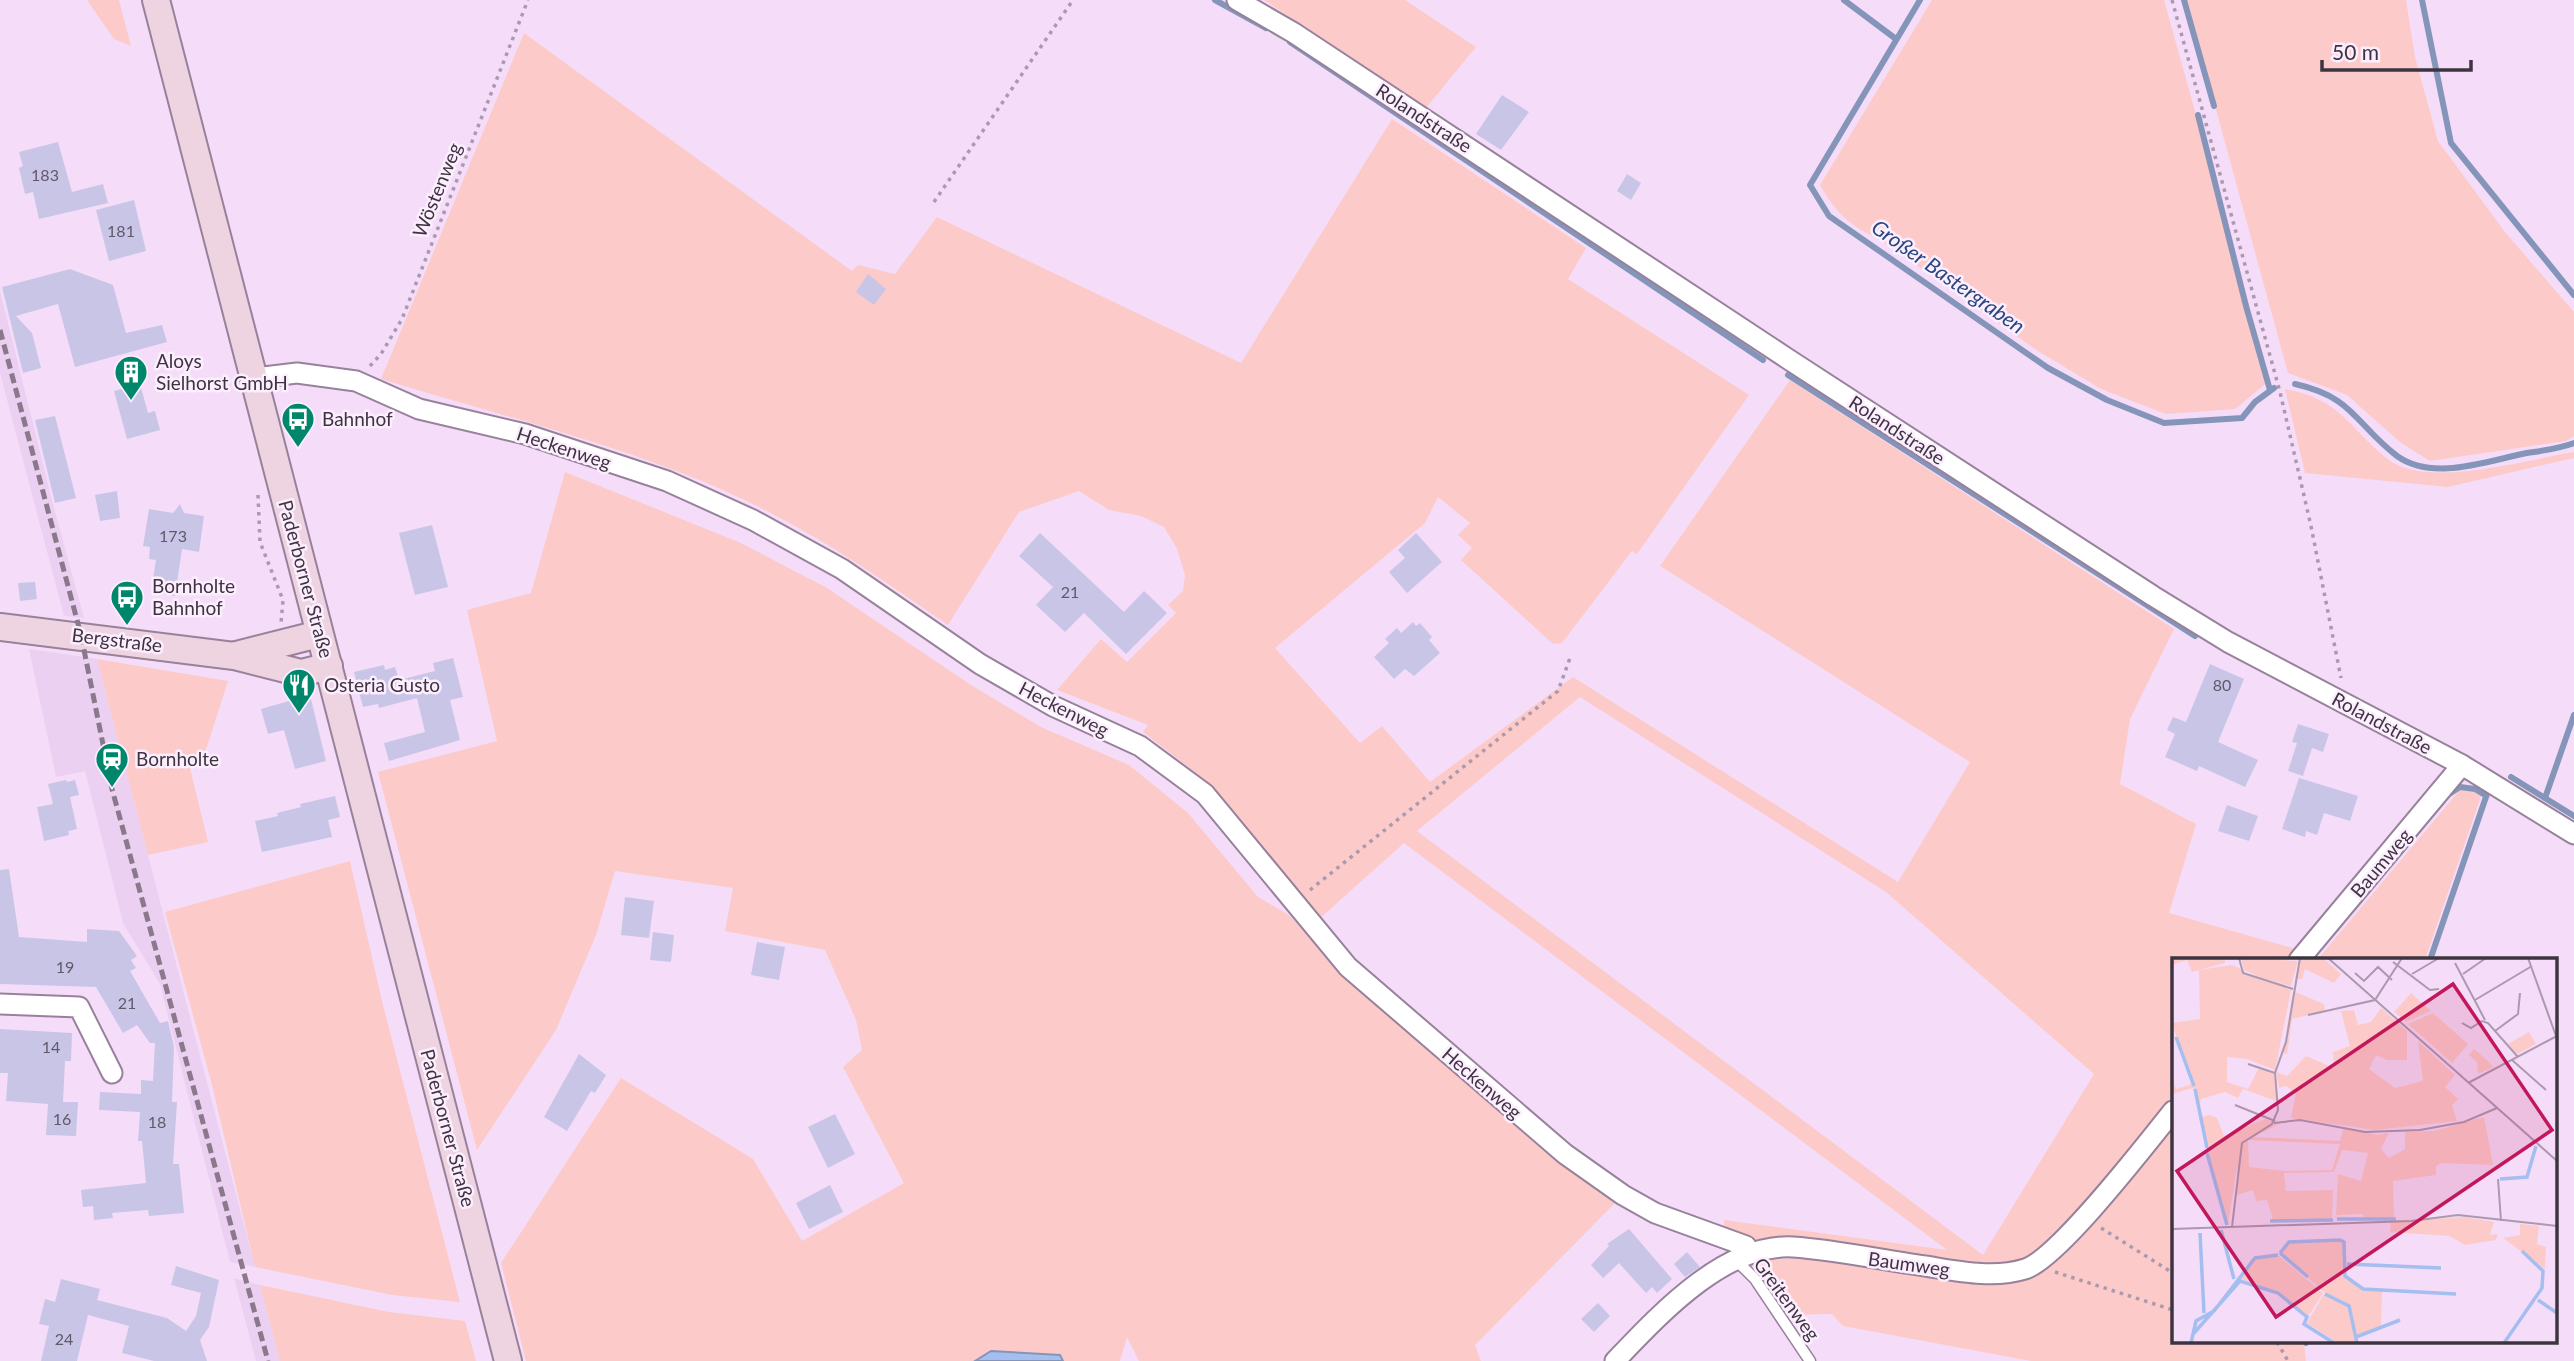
<svg xmlns="http://www.w3.org/2000/svg" width="2574" height="1361" font-family="Lato,sans-serif">
<style>
.built{fill:#ecd0f1}
.green{fill:#fccbc9;fill-rule:evenodd}
.water{fill:#a3beef;stroke:#8595ba;stroke-width:2}
.lines{fill:none;stroke-linecap:round;stroke-linejoin:round}
.stream{stroke:#8595ba;stroke-width:6}
.building{fill:#c9c5e6}
.lane-casing{stroke:#97819b;stroke-width:13}
.street-casing{stroke:#97819b;stroke-width:23}
.secondary-casing{stroke:#97819b;stroke-width:30}
.path{stroke:#ab99ae;stroke-width:3.5;stroke-dasharray:3.5 5;stroke-linecap:butt}
.lane{stroke:#fff;stroke-width:10}
.street{stroke:#fff;stroke-width:19}
.secondary{stroke:#eed3e0;stroke-width:26}
.rail{stroke:#89798b;stroke-width:5;stroke-dasharray:10 5;stroke-linecap:butt}
.labels{text-anchor:middle;stroke-width:5;stroke-linejoin:round;paint-order:stroke}
.number-label{font-size:16px;fill:#615869}
.street-label{font-size:19px;fill:#3e343f;stroke:#fceeff}
.poi-label{font-size:19px;fill:#3e343f;stroke:#fceeff;text-anchor:start}
.water-label{font-size:21px;font-style:italic;fill:#274781;stroke:#fceeff}
.inset-river{fill:none;stroke:#a3beef;stroke-width:3.5}
.inset-road{fill:none;stroke:#ac99af;stroke-width:2}
.view{fill:#c2185b;fill-opacity:0.15;stroke:#c2185b;stroke-width:3.5}
.inset-edge{fill:none;stroke:#3e343f;stroke-width:3.5}
</style>
<rect width="100%" height="100%" fill="#f5ddf9"/>
<g class="built">
<path d="M0 291 54 508 84 618 64 616 0 373Z"/>
<path d="M29 649 97 659 255 1267 230 1262 160 984 123 923 85 771 56 777Z"/>
<path d="M234 1278 260 1285 280 1361H256Z"/>
</g>
<g class="green">
<path d="M87 0H119L131 46 114 39Z"/>
<path d="M1264 0H1405L1476 47 1426 108Z"/>
<path d="M1932 0H2164L2270 380 2235 409 2166 414 2101 389 2038 351 1882 241C1851 226 1837 215 1820 185Z"/>
<path d="M2186 0H2406L2415 57 2438 141 2505 232 2574 312V436L2566 441 2430 461 2401 443 2347 395 2288 373Z"/>
<path d="M524 33 852 271 858 265 895 274 937 217 1241 363 1392 119 1586 248 1568 279 1749 395 1637 554 1632 551 1562 643 1553 644 1461 560 1472 548 1458 535 1470 523 1438 497 1425 523 1275 648 1360 743 1382 726 1430 782 1573 677 1898 882 1970 762 1660 566 1790 380 2174 629 2130 719 2120 784 2196 824 2169 913 2296 949 2287 960H2173V1095L2161 1110 2173 1121V1342H2304L2306 1361H2031L1843 1326 1832 1314 1788 1315 1753 1262 1801 1257 1858 1265 1724 1232V1220L1947 1250 1404 843 1318 920 1206 781 1143 732 1148 725 1057 690 1101 639 1127 662 1176 613 1168 605 1183 591 1185 575 1177 549 1164 527 1141 516 1109 510 1079 491 1019 512 948 625C887 583 826 540 759 507 645 450 504 417 381 379ZM1580 697 1886 892 2094 1074 1983 1255 1417 831Z"/>
<path d="M2285 389C2342 399 2348 428 2389 460 2427 489 2529 459 2574 452V458L2448 487 2305 473Z"/>
<path d="M565 472 741 543 827 588 971 685 1041 727 1129 765 1188 813 1258 897 1289 915 1342 972 1617 1201 1475 1345 1481 1361H1139L1127 1337 1120 1361H526L501 1263 621 1078 753 1159 802 1241 904 1183 843 1067 862 1050 856 1020 825 950 725 931 733 888 615 871 596 935 556 1030 477 1150 378 772 497 741 467 610 531 593Z"/>
<path d="M97 659 228 681 204 756 188 760 208 842 148 855Z"/>
<path d="M2464 785 2481 796 2425 960H2317Z"/>
<path d="M350 861 382 1001 460 1302 392 1295 255 1267 212 1085 165 912Z"/>
<path d="M260 1285 389 1312 465 1321 476 1361H280Z"/>
</g>
<path class="water" d="M991 1351 1060 1355 1063 1361H975Z"/>
<g class="lines">
<g class="stream">
<path d="M1215 0 1266 28"/>
<path d="M1844 0 1896 39"/>
<path d="M1920 0 1810 185 1829 216 2048 368 2107 400 2164 423 2242 418 2255 402 2274 388"/>
<path d="M2184 0 2214 106"/>
<path d="M2422 0 2451 143 2574 295"/>
<path d="M1290 42 1763 360"/>
<path d="M2198 115 2246 306 2270 390"/>
<path d="M1788 375 2195 636"/>
<path d="M2295 384C2354 397 2355 424 2397 456 2432 481 2484 462 2522 454 2539 451 2558 449 2574 443"/>
<path d="M2511 777 2574 816"/>
<path d="M2446 796 2460 787 2475 789 2485 795"/>
<path d="M2545 798 2574 715"/>
<path d="M2430 960 2487 794"/>
<path d="M2306 1343 2307 1342"/>
</g>
</g>
<g class="building">
<path d="M1502 95 1529 112 1501 150 1476 134Z"/>
<path d="M58 142 72 192 103 184 108 203 39 219 33 192 25 194 19 168 23 166 19 152Z"/>
<path d="M1627 174 1641 183 1631 200 1617 191Z"/>
<path d="M134 200 146 251 109 261 96 210Z"/>
<path d="M70 269 113 285 126 333 162 325 167 342 75 367 58 304 16 316 32 333 41 368 23 373 2 287Z"/>
<path d="M868 274 886 289 874 305 856 292Z"/>
<path d="M140 384 148 413 155 411 160 430 127 439 114 391Z"/>
<path d="M55 416 76 498 55 503 35 420Z"/>
<path d="M117 491 120 518 100 521 95 495Z"/>
<path d="M180 504 184 513 204 516 199 552 182 549 175 596 151 592 156 560 149 559 150 547 143 546 149 509 173 513Z"/>
<path d="M432 525 448 587 415 595 399 533Z"/>
<path d="M1040 533 1124 612 1144 591 1167 613 1126 654 1084 613 1065 632 1036 605 1053 587 1019 556Z"/>
<path d="M1416 533 1442 562 1407 593 1389 572 1405 558 1398 550Z"/>
<path d="M35 582 37 599 20 601 18 583Z"/>
<path d="M1413 622 1416 626 1420 623 1432 637 1429 640 1440 653 1414 676 1405 669 1394 679 1374 657 1389 643 1385 639 1397 628 1401 633Z"/>
<path d="M453 658 463 697 450 700 460 740 389 761 384 743 425 732 417 698 379 708 378 704 363 707 354 672 384 665 385 670 395 667 399 680 435 671 433 663Z"/>
<path d="M2210 664 2244 679 2218 742 2258 760 2245 787 2199 766 2197 771 2165 757 2175 734 2167 730 2173 717 2186 722Z"/>
<path d="M310 695 326 761 295 769 284 730 268 734 261 709Z"/>
<path d="M2298 724 2329 734 2323 752 2312 748 2303 776 2288 771 2297 743 2292 742Z"/>
<path d="M2299 778 2358 796 2350 821 2324 813 2317 835 2306 831 2305 837 2282 829Z"/>
<path d="M66 780 67 782 75 780 79 795 70 797 77 829 68 831 69 835 44 841 37 807 53 804 48 784Z"/>
<path d="M335 796 340 817 328 820 332 837 262 852 255 821 278 816 277 813 301 807 300 804Z"/>
<path d="M2227 805 2258 816 2249 841 2218 831Z"/>
<path d="M9 869 19 937 87 942V929L119 931 137 956 131 960 136 968 130 971 160 1023 168 1021 174 1047 172 1102H177L173 1164H179L184 1213 149 1216 148 1210 112 1213 113 1218 94 1220 93 1206 83 1207 81 1190 146 1183 142 1141H138L140 1112 99 1110 100 1092 141 1094V1080L153 1081 155 1043H150L137 1025 123 1033 96 987 0 984V870Z"/>
<path d="M625 897 654 901 649 938 621 935Z"/>
<path d="M653 932 674 935 671 962 650 960Z"/>
<path d="M757 942 785 947 779 980 751 975Z"/>
<path d="M0 1029 72 1033 71 1061H65L63 1102H78L76 1136 46 1135 48 1104 6 1101 8 1073H0Z"/>
<path d="M579 1054 606 1075 595 1093 591 1091 567 1131 544 1117Z"/>
<path d="M835 1114 855 1154 828 1168 808 1127Z"/>
<path d="M830 1185 843 1212 809 1229 796 1203Z"/>
<path d="M1629 1229 1672 1279 1657 1293 1652 1287 1646 1293 1619 1263 1603 1278 1591 1265 1609 1246 1607 1244Z"/>
<path d="M1687 1252 1700 1267 1685 1277 1674 1264Z"/>
<path d="M176 1266 219 1280 209 1327 200 1340 207 1361H154L122 1353 129 1326 88 1315 77 1361H41L49 1326 39 1324 45 1299 55 1302 61 1279 100 1289 97 1300 167 1318 186 1331 196 1316 201 1293 171 1285Z"/>
<path d="M1598 1303 1610 1316 1594 1332 1581 1319Z"/>
</g>
<g class="lines">
<defs>
<path id="lane" d="M1735 1259 1755 1279 1810 1361"/>
<g id="street">
<path d="M1237 0 1294 33 1788 359 2153 596 2228 642 2462 765 2574 834"/>
<path d="M254 378 297 373 356 381 419 409 525 434 667 481 753 520 842 569 980 664 1053 706 1140 746 1205 794 1348 967 1565 1154 1623 1195 1655 1213 1746 1246 1751 1253"/>
<path d="M2299 960 2462 765"/>
<path d="M0 1004 79 1007 112 1073"/>
<path d="M1615 1361C1659 1315 1725 1243 1793 1247 1837 1250 1881 1260 1925 1266 1957 1271 1993 1279 2025 1269 2058 1259 2147 1143 2173 1111"/>
</g>
<g id="secondary">
<path d="M156 0 508 1361"/>
<path d="M0 627 234 656 301 673 329 666"/>
<path d="M236 655 319 634"/>
</g>
</defs>
<use href="#lane" class="lane-casing"/>
<use href="#street" class="street-casing"/>
<use href="#secondary" class="secondary-casing"/>
<g class="path">
<path d="M2172 0 2280 392 2311 526 2341 678"/>
<path d="M934 202 1073 0"/>
<path d="M370 366 381 354 402 319 528 0"/>
<path d="M258 495 260 542 283 600 281 623"/>
<path d="M1310 890 1558 691 1570 658"/>
<path d="M2101 1228 2173 1273"/>
<path d="M2055 1272 2173 1310"/>
<path d="M2277 1342 2288 1361"/>
</g>
<use href="#lane" class="lane"/>
<use href="#street" class="street"/>
<use href="#secondary" class="secondary"/>
<path class="rail" d="M0 330 81 635 112 789 268 1361"/>
</g>
<defs>
<symbol id="building-pin" viewBox="-11 -11 22 30"><path d="M0 17L-7.5 6A9.5 9.5 0 1 1 7.5 6Z" fill="#00876b" stroke="#fceeff"/><path d="M-4-6H4V6H1V3H-1V6H-4ZM-2.5-4.3h1.7v1.8h-1.7ZM.8-4.3h1.7v1.8H.8ZM-2.5-1h1.7V.8h-1.7ZM.8-1h1.7V.8H.8Z" fill="#fff"/></symbol>
<symbol id="bus-pin" viewBox="-11 -11 22 30"><path d="M0 17L-7.5 6A9.5 9.5 0 1 1 7.5 6Z" fill="#00876b" stroke="#fceeff"/><path d="M-5-6H5V4H4V6H2V4H-2V6H-4V4H-5ZM-3.5-4V0h7V-4ZM-3.5 1.2v1.5H-2V1.2ZM2 1.2v1.5H3.5V1.2Z" fill="#fff"/></symbol>
<symbol id="restaurant-pin" viewBox="-11 -11 22 30"><path d="M0 17L-7.5 6A9.5 9.5 0 1 1 7.5 6Z" fill="#00876b" stroke="#fceeff"/><path d="M-5-6h1v4h1v-4h1v4h1v-4h1v5L-1.5 .5V6h-2V.5L-5-1ZM5-6V6H3V1.5H1.5Q1.5-4 5-6Z" fill="#fff"/></symbol>
<symbol id="station-pin" viewBox="-11 -11 22 30"><path d="M0 17L-7.5 6A9.5 9.5 0 1 1 7.5 6Z" fill="#00876b" stroke="#fceeff"/><path d="M-3-6H3Q5-6 5-4V2Q5 4 3 4L4.5 6H3L1.5 4h-3L-3 6H-4.5L-3 4Q-5 4-5 2V-4Q-5-6-3-6ZM-3.5-4v3h7v-3ZM-3.5 1v1.5H-2V1ZM2 1v1.5H3.5V1Z" fill="#fff"/></symbol>
</defs>
<g fill-rule="evenodd">
<use href="#building-pin" x="112" y="353" width="38" height="52"/>
<use href="#bus-pin" x="279" y="400" width="38" height="52"/>
<use href="#bus-pin" x="108" y="578" width="38" height="52"/>
<use href="#restaurant-pin" x="280" y="666" width="38" height="52"/>
<use href="#station-pin" x="93" y="740" width="38" height="52"/>
</g>
<g class="labels">
<g class="number-label">
<text x="45" y="181">183</text>
<text x="121" y="237">181</text>
<text x="173" y="542">173</text>
<text x="1070" y="598">21</text>
<text x="2222" y="691">80</text>
<text x="65" y="973">19</text>
<text x="127" y="1009">21</text>
<text x="51" y="1053">14</text>
<text x="62" y="1125">16</text>
<text x="157" y="1128">18</text>
<text x="64" y="1345">24</text>
</g>
<g class="street-label">
<text transform="translate(1424 118) rotate(33)" y="7">Rolandstraße</text>
<text transform="translate(437 190) rotate(-68)" y="7">Wöstenweg</text>
<text transform="translate(1897 430) rotate(33)" y="7">Rolandstraße</text>
<text transform="translate(564 448) rotate(18)" y="7">Heckenweg</text>
<text transform="translate(306 579) rotate(75)" y="7">Paderborner Straße</text>
<text transform="translate(117 640) rotate(7)" y="7">Bergstraße</text>
<text transform="translate(1064 709) rotate(27)" y="7">Heckenweg</text>
<text transform="translate(2382 723) rotate(28)" y="7">Rolandstraße</text>
<text transform="translate(2381 863) rotate(-50)" y="7">Baumweg</text>
<text transform="translate(1482 1083) rotate(41)" y="7">Heckenweg</text>
<text transform="translate(448 1128) rotate(75)" y="7">Paderborner Straße</text>
<text transform="translate(1909 1264) rotate(8)" y="7">Baumweg</text>
<text transform="translate(1787 1299) rotate(54)" y="7">Greitenweg</text>
</g>
<g class="poi-label">
<text x="156" y="368">Aloys<tspan x="156" dy="22">Sielhorst GmbH</tspan></text>
<text x="322" y="426">Bahnhof</text>
<text x="152" y="593">Bornholte<tspan x="152" dy="22">Bahnhof</tspan></text>
<text x="324" y="692">Osteria Gusto</text>
<text x="136" y="766">Bornholte</text>
</g>
<g class="water-label">
<text transform="translate(1948 277) rotate(35)" y="7">Großer Bastergraben</text>
</g>
</g>
<g transform="translate(2172 958)">
<rect width="385" height="385" fill="#f5ddf9"/>
<path d="M0 0H53V5L20 14 15 2 0 7ZM69 0 126 3 119 28 73 15ZM129 0H151L169 16 162 25 133 11 130 21H123ZM60 7 119 32 103 112 75 101 55 99V124L76 131 87 110 102 116 107 144 71 131 66 140 53 134 29 141 28 145 21 130 0 136V121L4 131 20 126 0 65 28 61 27 12ZM121 33 152 46 153 53 120 61 115 96 111 95ZM239 35 259 53 234 64 222 54ZM209 50 235 73V102H215L204 97 197 111 223 130 251 123 246 83 283 117 273 129 286 141 280 147 285 163 203 172 119 160 124 135 114 128 107 130 104 114 115 118 134 98 162 110 161 94 178 88 169 53 182 52 186 67 199 64ZM261 55 296 86 280 105 236 66ZM357 74 364 86 345 96 336 86ZM302 91 310 98 322 109 306 116 305 104 297 97ZM37 157 45 160 52 178 93 161 107 166 82 179 168 183 172 169 205 177 217 175 209 191 217 200 233 191V174L262 173 312 159 321 207 269 205 264 208V217L221 223 222 260 192 261 191 256 164 257 166 216 189 223 196 195 170 192 162 214 112 215 114 233 161 232 160 261 101 262 95 242 84 243 81 232 65 237V209L56 267 33 193 37 189 27 160ZM76 182 167 186H168L160 212 113 213 77 209ZM292 259 322 264 318 277 326 276 324 282 293 287 277 278 218 274 219 264ZM348 266 367 268 365 286 374 289 373 311 331 280 348 277ZM164 282 171 284 173 320 191 333H210L209 368 184 378 178 348 154 336 109 296 117 285ZM107 298 151 335 135 360 108 334 68 321 86 299ZM152 336 176 349 184 385H166L135 365Z" fill="#fccbc9" fill-rule="evenodd"/>
<path class="inset-river" d="M4 79 22 128M23 131 35 190M35 195 55 267M328 221 355 219 364 188M165 261H224M98 263 161 262M49 272 62 321M28 275 32 355M108 295 117 284 168 282 172 284 173 318 191 331 284 336M108 295 136 319M175 306 269 310M153 336 177 348 185 385M366 342 385 355M22 375 68 323 106 335 135 359 132 366 162 385M184 379 228 362M19 385 24 363 42 353 83 300 106 297M332 385 370 330 371 313 350 293"/>
<path class="inset-road" d="M67 0 71 15 121 31M156 0 385 203M356 0 384 78M221 4 258 32 267 31M283 5 313 62M183 15 192 23 206 9 220 22M240 16 267 0M291 16 314 0M303 42 360 8M136 57 203 42 230 0M290 65 299 70 310 63 316 65 346 99M323 73 346 56 348 35M340 102 374 132M76 106 103 115M296 125 385 78M63 147 103 163M102 165 128 162 193 174 248 172 292 164 325 150M326 221 329 263M60 269 70 185 100 166 106 152 103 115 114 84 128 0M0 271 239 263 286 257 385 268"/>
<path class="view" d="M281 26 380 172 104 359 5 213Z"/>
<rect width="385" height="385" class="inset-edge"/>
</g>
<path d="M2322 60v10h149v-10" fill="none" stroke="#3e343f" stroke-width="3.5"/>
<text x="2332" y="60" font-size="21" fill="#3e343f" stroke="#fceeff" stroke-width="5" paint-order="stroke">50 m</text>
</svg>
